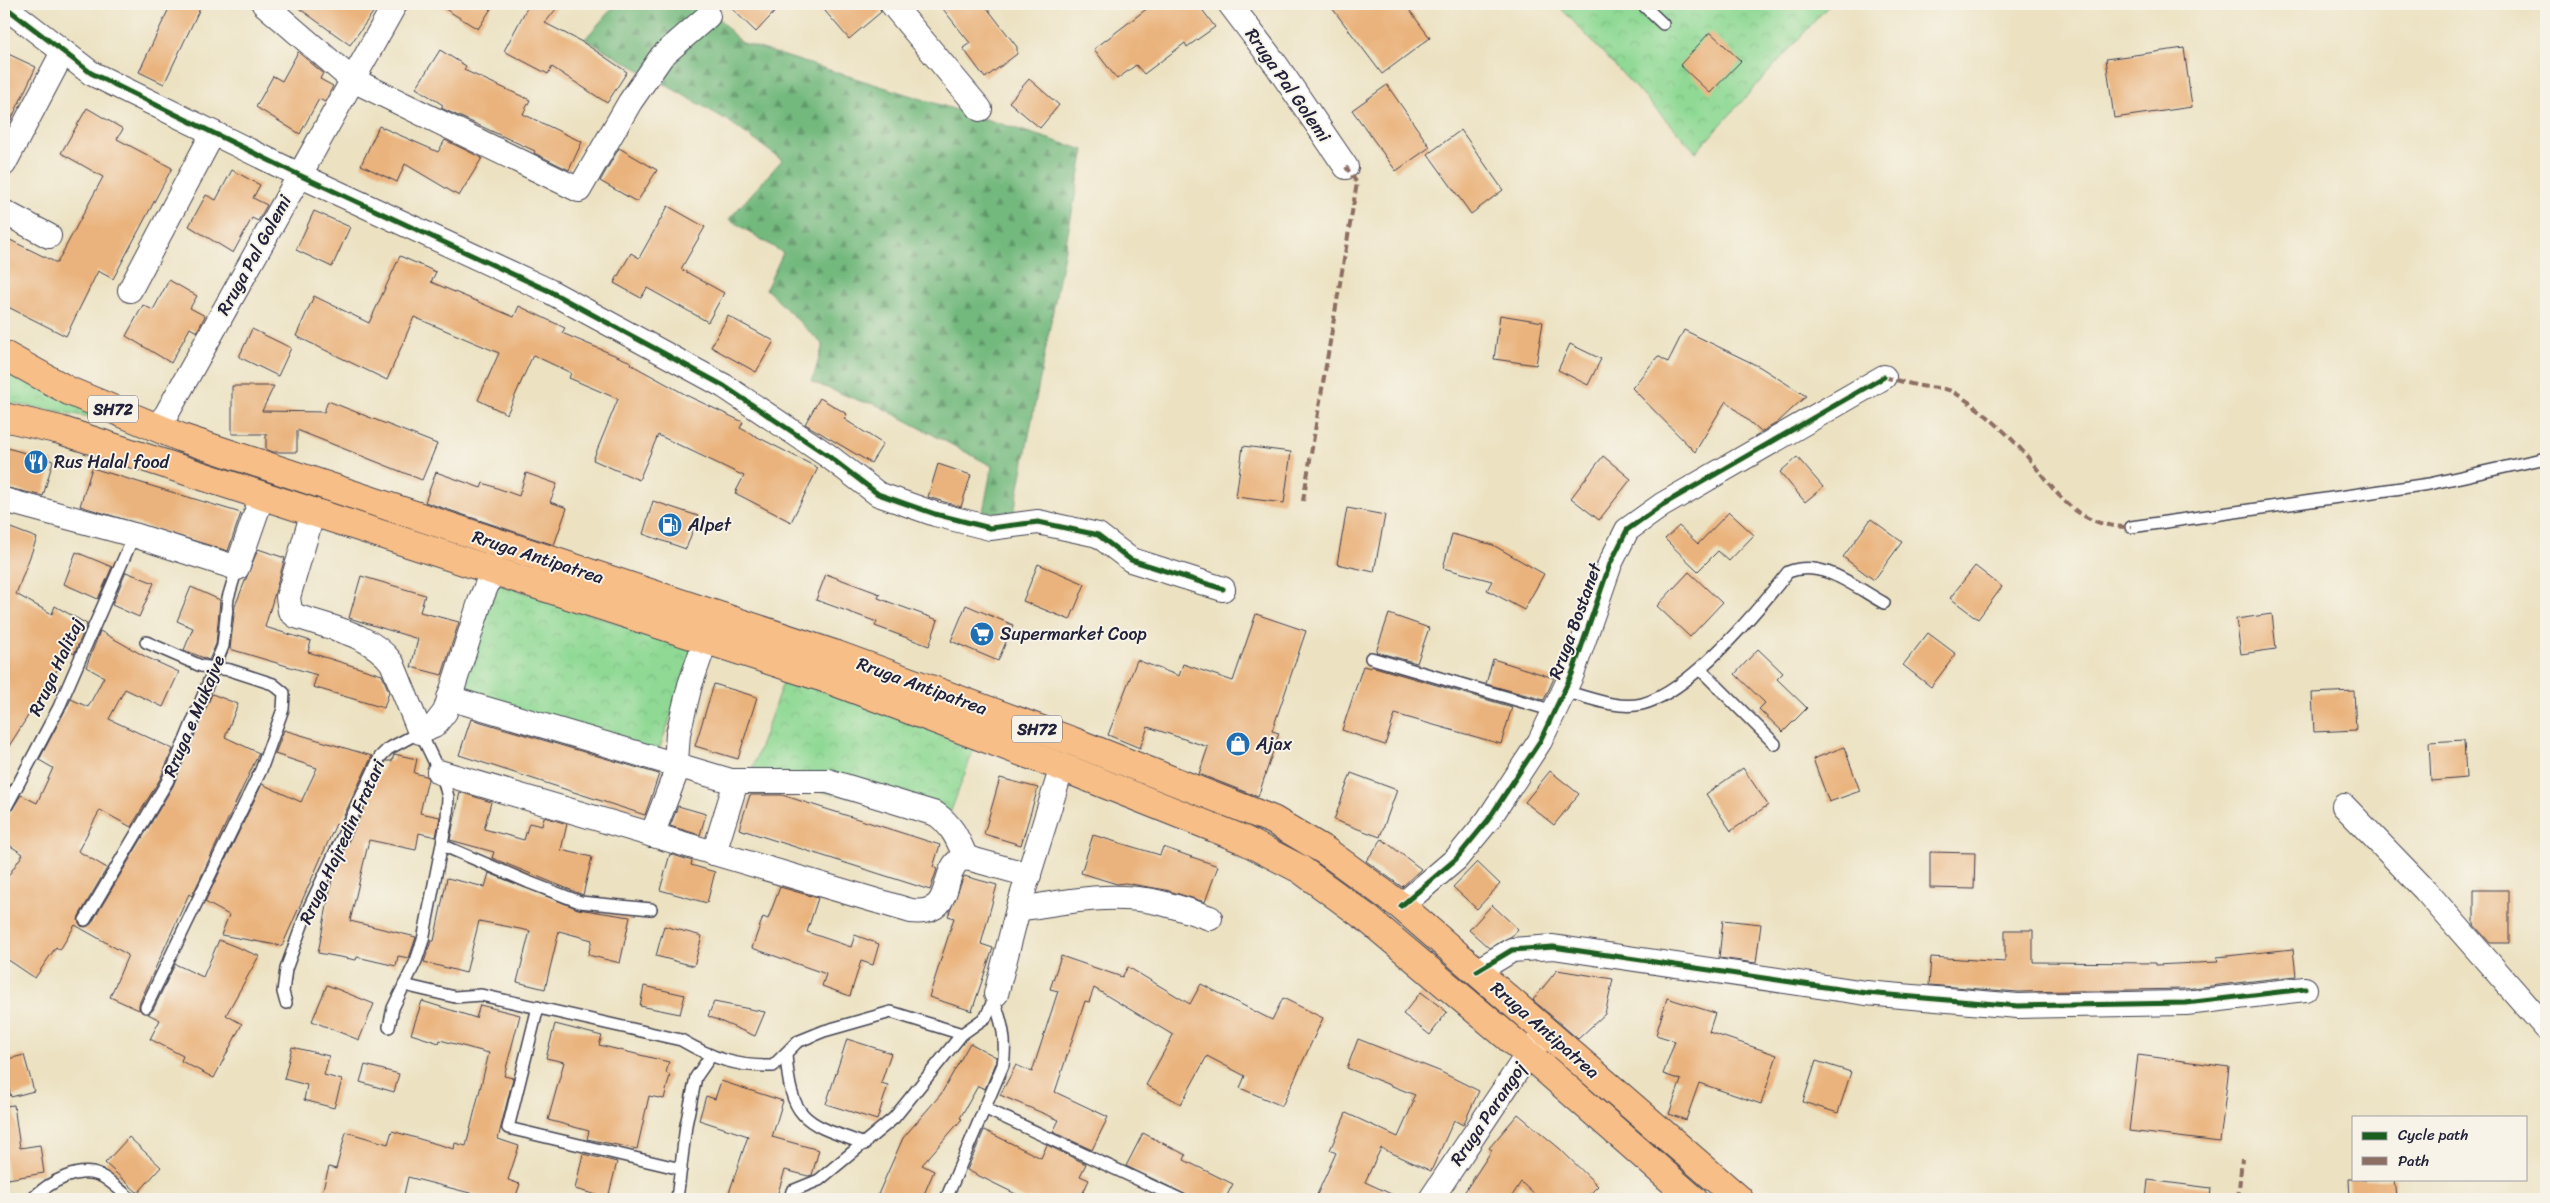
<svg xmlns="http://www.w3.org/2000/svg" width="2550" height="1203" font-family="Sriracha,sans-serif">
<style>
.forest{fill:url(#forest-firs);stroke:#4a6e5c}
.park{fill:url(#park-crowns);stroke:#587e68}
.building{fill:#eab37d}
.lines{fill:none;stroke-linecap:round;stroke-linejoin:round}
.lane-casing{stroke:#403f4f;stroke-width:14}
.street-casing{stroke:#403f4f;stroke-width:26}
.primary-casing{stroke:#403f4f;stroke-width:30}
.lane{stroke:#fff;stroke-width:11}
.street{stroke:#fff;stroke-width:24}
.primary{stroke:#f7be87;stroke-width:28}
.quiet{stroke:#8d6e63;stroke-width:4;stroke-dasharray:8 4;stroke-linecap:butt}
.cycleway-casing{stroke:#f7f3e8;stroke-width:8}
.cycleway{stroke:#1b5e20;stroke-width:5}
.labels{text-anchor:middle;stroke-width:4;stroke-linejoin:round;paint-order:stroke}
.shield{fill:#f7f3e8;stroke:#62616f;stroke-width:1}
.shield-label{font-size:16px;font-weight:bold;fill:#22223b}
.street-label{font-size:18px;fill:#22223b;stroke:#f7f3e8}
.poi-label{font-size:18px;fill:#22223b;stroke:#f7f3e8;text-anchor:start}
</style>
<defs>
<pattern id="forest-firs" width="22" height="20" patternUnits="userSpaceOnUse" patternTransform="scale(1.25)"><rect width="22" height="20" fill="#73b97e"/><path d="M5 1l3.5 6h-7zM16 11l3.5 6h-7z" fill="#5e9668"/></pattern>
<pattern id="park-crowns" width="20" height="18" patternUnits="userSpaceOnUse" patternTransform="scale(1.25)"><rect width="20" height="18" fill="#8fd994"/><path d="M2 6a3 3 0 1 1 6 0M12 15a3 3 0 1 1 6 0" fill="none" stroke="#7bba80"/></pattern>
</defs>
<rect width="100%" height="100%" fill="#f7f3e8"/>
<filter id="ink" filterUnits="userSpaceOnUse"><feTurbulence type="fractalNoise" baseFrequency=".02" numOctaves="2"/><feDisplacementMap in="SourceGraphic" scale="10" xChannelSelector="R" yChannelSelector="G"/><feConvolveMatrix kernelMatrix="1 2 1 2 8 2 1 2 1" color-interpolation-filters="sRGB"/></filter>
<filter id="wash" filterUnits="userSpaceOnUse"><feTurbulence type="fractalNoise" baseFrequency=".0096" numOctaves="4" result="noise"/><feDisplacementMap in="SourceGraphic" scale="20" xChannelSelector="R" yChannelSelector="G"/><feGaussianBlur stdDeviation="1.12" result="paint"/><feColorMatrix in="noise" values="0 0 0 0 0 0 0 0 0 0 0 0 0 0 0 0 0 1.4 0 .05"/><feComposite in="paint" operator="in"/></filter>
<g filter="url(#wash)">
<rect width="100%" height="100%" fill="#ece2c2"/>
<path class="forest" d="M616 4H706L740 42 1084 150 1014 513 983 512 992 466 875 404 860 401 812 382 823 345 766 289 783 253 729 219 782 160 727 120 585 39Z"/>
<g class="park">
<path d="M1557 4H1830L1696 152Z"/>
<path d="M4 367 113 421 4 402Z"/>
<path d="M496 583 694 649 658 753 457 695Z"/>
<path d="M786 674 977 741 949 816 749 778Z"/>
</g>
<g id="blocks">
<g class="building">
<path d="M171 4H202L164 84 139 72Z"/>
<path d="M293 4H379L350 45Z"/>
<path d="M437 4H494L478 29Z"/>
<path d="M529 4H560L545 23 584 43 627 72 607 103 552 67 548 74 504 51Z"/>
<path d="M727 4H782L756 32Z"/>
<path d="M819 4H879L881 12 849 39Z"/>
<path d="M939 4H984L1017 47V54L985 78 963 48 970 43Z"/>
<path d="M1153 4H1198L1215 27 1187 47 1185 43 1144 74 1136 65 1117 79 1094 49Z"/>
<path d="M1329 4H1405L1430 38 1382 74Z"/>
<path d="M1710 32 1741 61 1710 93 1680 65Z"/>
<path d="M2184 48 2192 107 2114 118 2106 59Z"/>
<path d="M440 50 466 66 464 70 530 100 523 114 582 142 569 170 534 153 535 151 441 108 443 105 416 88Z"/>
<path d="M4 52 36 67 4 135Z"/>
<path d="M298 52 323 73 320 79 333 86 325 102 319 99 300 134 256 107 273 76 282 81Z"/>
<path d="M1029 79 1059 105 1040 128 1009 102Z"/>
<path d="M1387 85 1430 147 1396 171 1352 110Z"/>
<path d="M87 108 123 129 117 139 172 168 113 279 98 271 66 336 4 305V237L57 263 103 177 61 153Z"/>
<path d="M379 126 438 152 445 140 482 158 459 196 405 164 397 182 361 165Z"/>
<path d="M1461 130 1503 190 1471 214 1428 154Z"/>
<path d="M619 148 657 170 637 202 600 181Z"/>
<path d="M232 170 260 185 253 198 267 205 258 221 252 218 233 253 189 226 206 195 216 200Z"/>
<path d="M668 206 705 227 681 269 724 293 708 322 647 288 641 298 614 283 631 253 639 258Z"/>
<path d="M314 211 350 227 332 267 296 250Z"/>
<path d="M400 256 436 272 431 282 514 317 519 306 565 328 562 333 631 362 630 364 690 397 743 422 740 428 818 468 791 522 735 493 744 476 658 435 639 480 593 460 618 399 569 378 571 373 533 355 507 414 478 400 499 353 414 317 387 380 296 336 314 296 369 323Z"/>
<path d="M169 280 197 296 190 308 205 316 197 332 190 328 171 363 126 336 143 305 153 310Z"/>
<path d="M1500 315 1543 322 1536 365 1494 359Z"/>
<path d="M728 316 774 341 756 372 711 347Z"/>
<path d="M252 329 291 348 278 376 239 357Z"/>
<path d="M1684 330 1760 367 1806 396 1777 423 1761 432 1726 401 1695 452 1632 388 1658 356 1668 362Z"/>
<path d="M1570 344 1601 359 1588 385 1558 370Z"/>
<path d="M232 386H274L262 411 324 412 328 401 437 444 422 480 297 430V452H273L266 449V434H232Z"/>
<path d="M820 398 847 414 844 419 883 444 871 463 805 424Z"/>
<path d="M1243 446 1291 452 1284 503 1236 497Z"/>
<path d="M4 447 53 461 43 496 4 487Z"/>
<path d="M1603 456 1631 479 1599 520 1571 498Z"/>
<path d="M1797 457 1823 487 1805 502 1780 472Z"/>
<path d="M938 464 971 475 961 507 928 497Z"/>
<path d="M92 468 241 513 228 551 80 506Z"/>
<path d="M436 472 481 488 483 483 519 496 526 473 557 484 550 502 567 508 554 545 425 502Z"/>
<path d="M653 501 698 516 686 549 643 534Z"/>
<path d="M1347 508 1385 515 1374 572 1337 564Z"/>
<path d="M1729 512 1754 535 1729 561 1718 551 1698 571 1665 539 1679 526 1698 544Z"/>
<path d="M1871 519 1902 542 1874 580 1843 557Z"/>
<path d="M8 527 37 538 16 594 52 614 55 606 87 624 74 654 69 651 4 754V538Z"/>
<path d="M1452 534 1493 545 1544 574 1524 610 1487 590 1492 581 1443 568Z"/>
<path d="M258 549 285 558 265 627 311 641 308 652 382 675 389 692 384 708 313 687 317 675 230 649 235 606Z"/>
<path d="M76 552 112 567 98 599 64 584Z"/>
<path d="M1038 564 1085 584 1070 620 1023 601Z"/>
<path d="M1975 566 2002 587 1978 619 1950 598Z"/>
<path d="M126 572 154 583 139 617 112 605Z"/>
<path d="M1689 572 1722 603 1690 637 1657 606Z"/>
<path d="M826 574 880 594 878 598 938 620 929 646 875 626 877 622 816 600Z"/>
<path d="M361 576 425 595 420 612 459 622 442 675 411 667 418 639 349 618Z"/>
<path d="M191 587 220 600 216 644 209 660 184 650 193 628 177 621Z"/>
<path d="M966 605 1013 625 998 661 951 641Z"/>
<path d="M1256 614 1306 631 1272 731 1279 733 1258 797 1199 774 1208 747 1148 727 1140 748 1108 735 1137 660 1179 676 1183 664 1233 681Z"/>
<path d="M1389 614 1429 628 1417 663 1376 652Z"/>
<path d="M2272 614 2276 649 2241 654 2236 619Z"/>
<path d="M100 631 146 657 179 672 163 707 125 689 109 719 173 749 160 779 131 827 100 810 78 851 107 868 79 916 78 920 81 926 85 927 91 924 173 786 212 694 238 704 225 737 259 753 192 896 189 894 139 1004V1010L110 997 128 955 75 925 60 950 56 947 35 978 4 957V882L23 854 4 842V823L21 795 37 803 53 768 39 760 71 699 88 707 104 677 86 667Z"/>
<path d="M1928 633 1956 654 1931 687 1903 665Z"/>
<path d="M1758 649 1783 673 1777 679 1807 708 1783 732 1759 709 1765 703 1735 674Z"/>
<path d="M1493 659 1554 678 1544 700 1486 684Z"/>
<path d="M1363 666 1371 668V666L1512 707 1501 744 1395 714 1385 745 1342 730Z"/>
<path d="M714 684 757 697 738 759 695 746Z"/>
<path d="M2354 691 2356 730 2314 732 2312 693Z"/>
<path d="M471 719 659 774 645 815 459 755Z"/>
<path d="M284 730 372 756 339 826 336 824 282 946 221 935 229 915 205 902 262 784 301 802 317 768 275 754Z"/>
<path d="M2464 740 2466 778 2431 781 2429 742Z"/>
<path d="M1844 747 1860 791 1829 802 1813 759Z"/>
<path d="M394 754 417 759 414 773 426 776 428 779 420 813 440 817 436 837 419 833 416 850 369 840 350 921 416 937 409 958 398 956 396 966 357 957 356 960 318 953 333 874 386 761H392Z"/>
<path d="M1743 768 1768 805 1731 831 1706 794Z"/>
<path d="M1550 771 1579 794 1554 825 1525 802Z"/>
<path d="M1351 773 1397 790 1380 837 1334 820Z"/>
<path d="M1000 778 1038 788 1021 845 984 834Z"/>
<path d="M460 792 491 802 484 829 524 840 529 823 542 826 544 817 567 824 561 850 592 857 583 895 492 858 494 852 450 840Z"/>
<path d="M750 795H782L940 845 933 867 937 869 930 890 739 829Z"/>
<path d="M678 806 706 814 700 835 670 826Z"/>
<path d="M1093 835 1160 855 1163 847 1218 866 1205 902 1166 890 1125 883 1117 884 1081 873Z"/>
<path d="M1382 839 1421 869 1402 887 1366 861Z"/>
<path d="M1930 852 1975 853 1974 889 1930 888Z"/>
<path d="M670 854 692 861 691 865 715 872 707 903 660 890Z"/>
<path d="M1477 862 1500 884 1477 909 1453 887Z"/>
<path d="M489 873 578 909 630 917 620 963 588 955 592 940 559 931 545 989 517 982 530 931 479 921 466 973 424 962 431 941H434L447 878 485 887Z"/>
<path d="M964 876 997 885 981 944 993 948 972 1011 929 997 954 918 948 916Z"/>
<path d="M780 887 818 898 807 932 851 947 855 935 879 944 873 965 861 961 850 996 822 986 826 974 752 948 763 917 768 919Z"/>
<path d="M2474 890H2509V943H2490L2474 925Z"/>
<path d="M1492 905 1518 929 1512 936 1489 948 1469 930Z"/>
<path d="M1723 920 1761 924 1756 963 1719 958Z"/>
<path d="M664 926 702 936 694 966 656 956Z"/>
<path d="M2005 930H2033V962L2155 963V965L2218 962 2217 957 2293 949 2296 976 2185 989 2018 992 1929 985 1931 957 2005 962Z"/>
<path d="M219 940 259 956 226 1015 242 1024 214 1078 181 1061 183 1056 150 1039 160 1020 148 1014 153 1010 175 964 203 977Z"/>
<path d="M1061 956 1122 977 1128 967 1190 1004 1201 984 1272 1020 1283 998 1323 1018 1282 1106 1240 1088 1245 1076 1207 1056 1181 1104 1146 1085 1173 1035 1094 988 1089 1002 1085 1001 1055 1092 1108 1117 1092 1150 1053 1132 1059 1120 1000 1095 1016 1065 1032 1072 1058 991 1050 989Z"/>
<path d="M1557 970 1613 979 1605 1014 1578 1039 1533 1000Z"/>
<path d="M327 985 374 1004 359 1040 312 1021Z"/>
<path d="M644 986 685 995 680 1014 640 1006Z"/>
<path d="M1421 992 1447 1012 1430 1035 1403 1014Z"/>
<path d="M1667 998 1715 1013 1709 1032 1777 1055 1761 1104 1699 1083 1686 1120 1669 1114 1681 1080 1663 1074 1675 1041 1656 1035Z"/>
<path d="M422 1001 476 1018 480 1005 520 1015 504 1076 513 1078 498 1139 519 1146 508 1180 520 1184 515 1199H493L408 1177 403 1199H320L329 1167 336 1169 346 1132 388 1144 392 1131 454 1149 455 1143 466 1146 489 1053 440 1040 439 1043 411 1034Z"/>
<path d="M714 1002 765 1012 755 1036 708 1016Z"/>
<path d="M555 1024 602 1036 599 1045 669 1062 666 1073 670 1075 664 1099 649 1096 637 1149 587 1139 589 1131 548 1120 564 1062 546 1058Z"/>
<path d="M847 1039 891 1053 881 1083 888 1085 877 1120 826 1104Z"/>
<path d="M1358 1039 1439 1071 1479 1091 1463 1125 1454 1120 1431 1171 1381 1148 1365 1182 1402 1199H1315L1336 1153 1330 1150 1346 1113 1398 1137 1414 1101 1412 1100 1415 1095 1347 1068Z"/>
<path d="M970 1043 996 1057V1063L985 1089 978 1086 960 1118 962 1119 922 1165 934 1171 922 1199H876L903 1138 941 1094Z"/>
<path d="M292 1047 329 1056 324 1075 342 1080 334 1108 304 1100 307 1085 284 1079Z"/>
<path d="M24 1055 34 1091 11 1097 4 1071V1060Z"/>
<path d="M2138 1055 2229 1067 2220 1142 2129 1131Z"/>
<path d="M1816 1061 1851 1072 1838 1113 1803 1102Z"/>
<path d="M365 1065 399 1074 394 1092 360 1082Z"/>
<path d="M721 1081 783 1101 772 1137 819 1150 812 1175 808 1176 785 1170 776 1199H727L748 1136 699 1120 706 1096 715 1099Z"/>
<path d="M14 1105 20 1148 40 1145 44 1173 8 1179 4 1151V1106Z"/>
<path d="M1518 1114 1559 1148 1598 1186 1585 1199H1539L1521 1182 1510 1199H1460L1492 1150 1489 1148Z"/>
<path d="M984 1130 1041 1158 1047 1145 1086 1164 1080 1176 1089 1180 1080 1199H1026L967 1170Z"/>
<path d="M1143 1133 1186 1155 1184 1160 1233 1184 1225 1199H1195L1126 1166Z"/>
<path d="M129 1137 161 1167 138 1193 105 1163Z"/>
<path d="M583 1154 617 1162 608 1198 575 1189Z"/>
<path d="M2349 1179H2394L2396 1198 2350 1199Z"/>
<path d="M2148 1180 2211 1188 2210 1199H2146Z"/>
</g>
</g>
</g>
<g filter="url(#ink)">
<use href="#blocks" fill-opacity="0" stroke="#403f4f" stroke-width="1"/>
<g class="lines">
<defs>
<g id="lane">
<path d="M1642 4 1663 24"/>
<path d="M2131 527 2429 484 2546 458"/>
<path d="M146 642 201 666 230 670 273 684 284 693 283 709 261 770 146 1007"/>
<path d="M1371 658 1554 711"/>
<path d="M1700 669 1775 744"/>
<path d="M1564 691C1587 697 1618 710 1642 704 1690 692 1758 610 1788 572 1822 558 1856 588 1884 603"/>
<path d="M4 811 59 707 134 535"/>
<path d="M442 845 528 882 580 902 651 909"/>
<path d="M85 920 167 782 186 738 223 646 228 598 237 568"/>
<path d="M404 985 455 997 481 995 681 1040C712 1058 736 1067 773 1066L797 1042 824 1031 891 1012 962 1034"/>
<path d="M286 1003 283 992 286 969 306 914 380 757 388 749 420 732 444 782 448 797 447 818 423 940 416 961 393 1008 389 1027"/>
<path d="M538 1007 508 1128 681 1169"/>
<path d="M786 1055C791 1122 806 1123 865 1144"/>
<path d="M984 1108 1180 1199"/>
<path d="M32 1199C48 1183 80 1164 103 1177 113 1183 122 1192 131 1199"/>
<path d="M677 1199 686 1125 696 1077 710 1057"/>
<path d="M790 1199 792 1191 819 1180 894 1118 962 1034 986 1017 996 994"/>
<path d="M946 1199 1003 1065C1007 1041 1002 1023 994 1000"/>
</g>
<g id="street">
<path d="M264 4 351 79 579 190 630 102 662 56 708 16"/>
<path d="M892 4 980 109"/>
<path d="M1230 4 1277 66 1346 167"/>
<path d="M4 6 91 73 299 175 549 291 724 386 827 455 878 494 935 514 990 528 1038 522 1098 535 1131 560 1223 589"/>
<path d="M4 164 63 52"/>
<path d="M4 212 49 236"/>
<path d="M130 290 213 133"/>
<path d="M156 427 166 415 395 4"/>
<path d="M4 500 134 535 237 568 262 496"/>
<path d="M313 512 288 597 290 611 296 616C328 627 371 634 392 663L420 732 434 726 445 712 481 599 493 570"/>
<path d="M449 698 731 781H828L936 814C953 826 958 840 966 858"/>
<path d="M439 772 911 911C957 916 938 872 962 858L971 859 1029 875"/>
<path d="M2344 806 2425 890 2546 1028"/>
<path d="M652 835 675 775 678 734 690 685 706 639"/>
<path d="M714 853 736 782"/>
<path d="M1401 906 1456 859 1488 820 1540 741 1572 674 1610 564 1627 530 1662 505 1884 377"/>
<path d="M1018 909C1060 903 1104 893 1146 900 1168 903 1189 911 1210 918"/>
<path d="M1477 971 1512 950 1553 947 1866 993 2018 1006 2186 1003 2305 989"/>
<path d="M996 994 1018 909 1062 767"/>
<path d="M1431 1199 1528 1054 1540 1040"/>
</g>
<g id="primary">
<path d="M4 355 69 391 182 438 837 655 1072 741 1273 820 1327 852 1401 906 1739 1199"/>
<path d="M4 417 60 430 827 679 1062 767 1242 839 1300 869 1368 919 1528 1054 1693 1199"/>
</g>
</defs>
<use href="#lane" class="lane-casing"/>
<use href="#street" class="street-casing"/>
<use href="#primary" class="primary-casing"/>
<use href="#lane" class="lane"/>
<use href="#street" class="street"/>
<use href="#primary" class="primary"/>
<g class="quiet">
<path d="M1884 377C1897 380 1909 384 1921 386 1931 388 1946 387 1955 393 1978 407 2001 427 2019 447 2054 486 2071 528 2131 527"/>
<path d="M1303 501 1357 183 1346 167"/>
<path d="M2238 1199 2242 1159"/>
</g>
<defs>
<g id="cycleway">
<path d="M4 6 91 73 299 175 549 291 724 386 827 455 878 494 935 514 990 528 1038 522 1098 535 1131 560 1223 589"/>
<path d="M1401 906 1456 859 1488 820 1540 741 1572 674 1610 564 1627 530 1662 505 1884 377"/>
<path d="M1477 971 1512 950 1553 947 1866 993 2018 1006 2186 1003 2305 989"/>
</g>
</defs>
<use href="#cycleway" class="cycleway-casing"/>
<use href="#cycleway" class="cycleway"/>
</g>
</g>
<defs>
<symbol id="restaurant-disc" viewBox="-11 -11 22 22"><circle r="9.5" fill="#1f6fb2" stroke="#f7f3e8"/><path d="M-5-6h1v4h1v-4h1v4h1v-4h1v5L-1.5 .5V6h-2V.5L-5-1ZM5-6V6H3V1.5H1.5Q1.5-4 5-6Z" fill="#fff"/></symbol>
<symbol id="fuel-disc" viewBox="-11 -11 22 22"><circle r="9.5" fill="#1f6fb2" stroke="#f7f3e8"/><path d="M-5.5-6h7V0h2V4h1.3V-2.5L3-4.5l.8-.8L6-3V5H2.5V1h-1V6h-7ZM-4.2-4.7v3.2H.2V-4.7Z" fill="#fff"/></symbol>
<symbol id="supermarket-disc" viewBox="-11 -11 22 22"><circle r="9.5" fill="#1f6fb2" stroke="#f7f3e8"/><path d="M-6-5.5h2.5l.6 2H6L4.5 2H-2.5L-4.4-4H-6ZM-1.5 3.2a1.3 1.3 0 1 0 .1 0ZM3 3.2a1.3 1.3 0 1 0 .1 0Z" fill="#fff"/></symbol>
<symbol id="shop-disc" viewBox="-11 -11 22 22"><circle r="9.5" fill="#1f6fb2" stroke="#f7f3e8"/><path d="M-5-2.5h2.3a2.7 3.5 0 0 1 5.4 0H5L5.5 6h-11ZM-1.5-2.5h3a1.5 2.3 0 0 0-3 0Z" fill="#fff"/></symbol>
</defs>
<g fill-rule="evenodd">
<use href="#restaurant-disc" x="22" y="448" width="28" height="28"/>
<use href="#fuel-disc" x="656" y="511" width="28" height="28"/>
<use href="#supermarket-disc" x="968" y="620" width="28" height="28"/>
<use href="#shop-disc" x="1224" y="730" width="28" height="28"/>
</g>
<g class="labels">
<g class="shield">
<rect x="88" y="395.5" width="50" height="27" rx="4"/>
<rect x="1012" y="715.5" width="50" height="27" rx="4"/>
</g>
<g class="shield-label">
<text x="113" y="415">SH72</text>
<text x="1037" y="735">SH72</text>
</g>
<g class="street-label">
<text transform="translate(1288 85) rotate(55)" y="6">Rruga Pal Golemi</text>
<text transform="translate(254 255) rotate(-61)" y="6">Rruga Pal Golemi</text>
<text transform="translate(538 557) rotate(18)" y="6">Rruga Antipatrea</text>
<text transform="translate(1575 621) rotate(-70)" y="6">Rruga Bostanet</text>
<text transform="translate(56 667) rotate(-65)" y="6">Rruga Halitaj</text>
<text transform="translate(922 686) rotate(20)" y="6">Rruga Antipatrea</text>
<text transform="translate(194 716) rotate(-67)" y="6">Rruga e Mukajve</text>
<text transform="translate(342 842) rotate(-65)" y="6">Rruga Hajredin Fratari</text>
<text transform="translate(1545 1030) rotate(41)" y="6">Rruga Antipatrea</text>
<text transform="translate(1488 1114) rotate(-56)" y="6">Rruga Parangoj</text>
</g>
<g class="poi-label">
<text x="54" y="468">Rus Halal food</text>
<text x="688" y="531">Alpet</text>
<text x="1000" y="640">Supermarket Coop</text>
<text x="1256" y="750">Ajax</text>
</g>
</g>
<rect width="2550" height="1203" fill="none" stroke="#f7f3e8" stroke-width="20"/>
<rect x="2352" y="1116" width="175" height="65" fill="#f7f3e8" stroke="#a29fa3"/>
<rect x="2362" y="1132" width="25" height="8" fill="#1b5e20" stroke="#a29fa3"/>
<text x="2398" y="1140" font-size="15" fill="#22223b">Cycle path</text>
<rect x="2362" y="1157" width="25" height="8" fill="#8d6e63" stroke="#a29fa3"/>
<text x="2398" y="1166" font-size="15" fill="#22223b">Path</text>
</svg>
